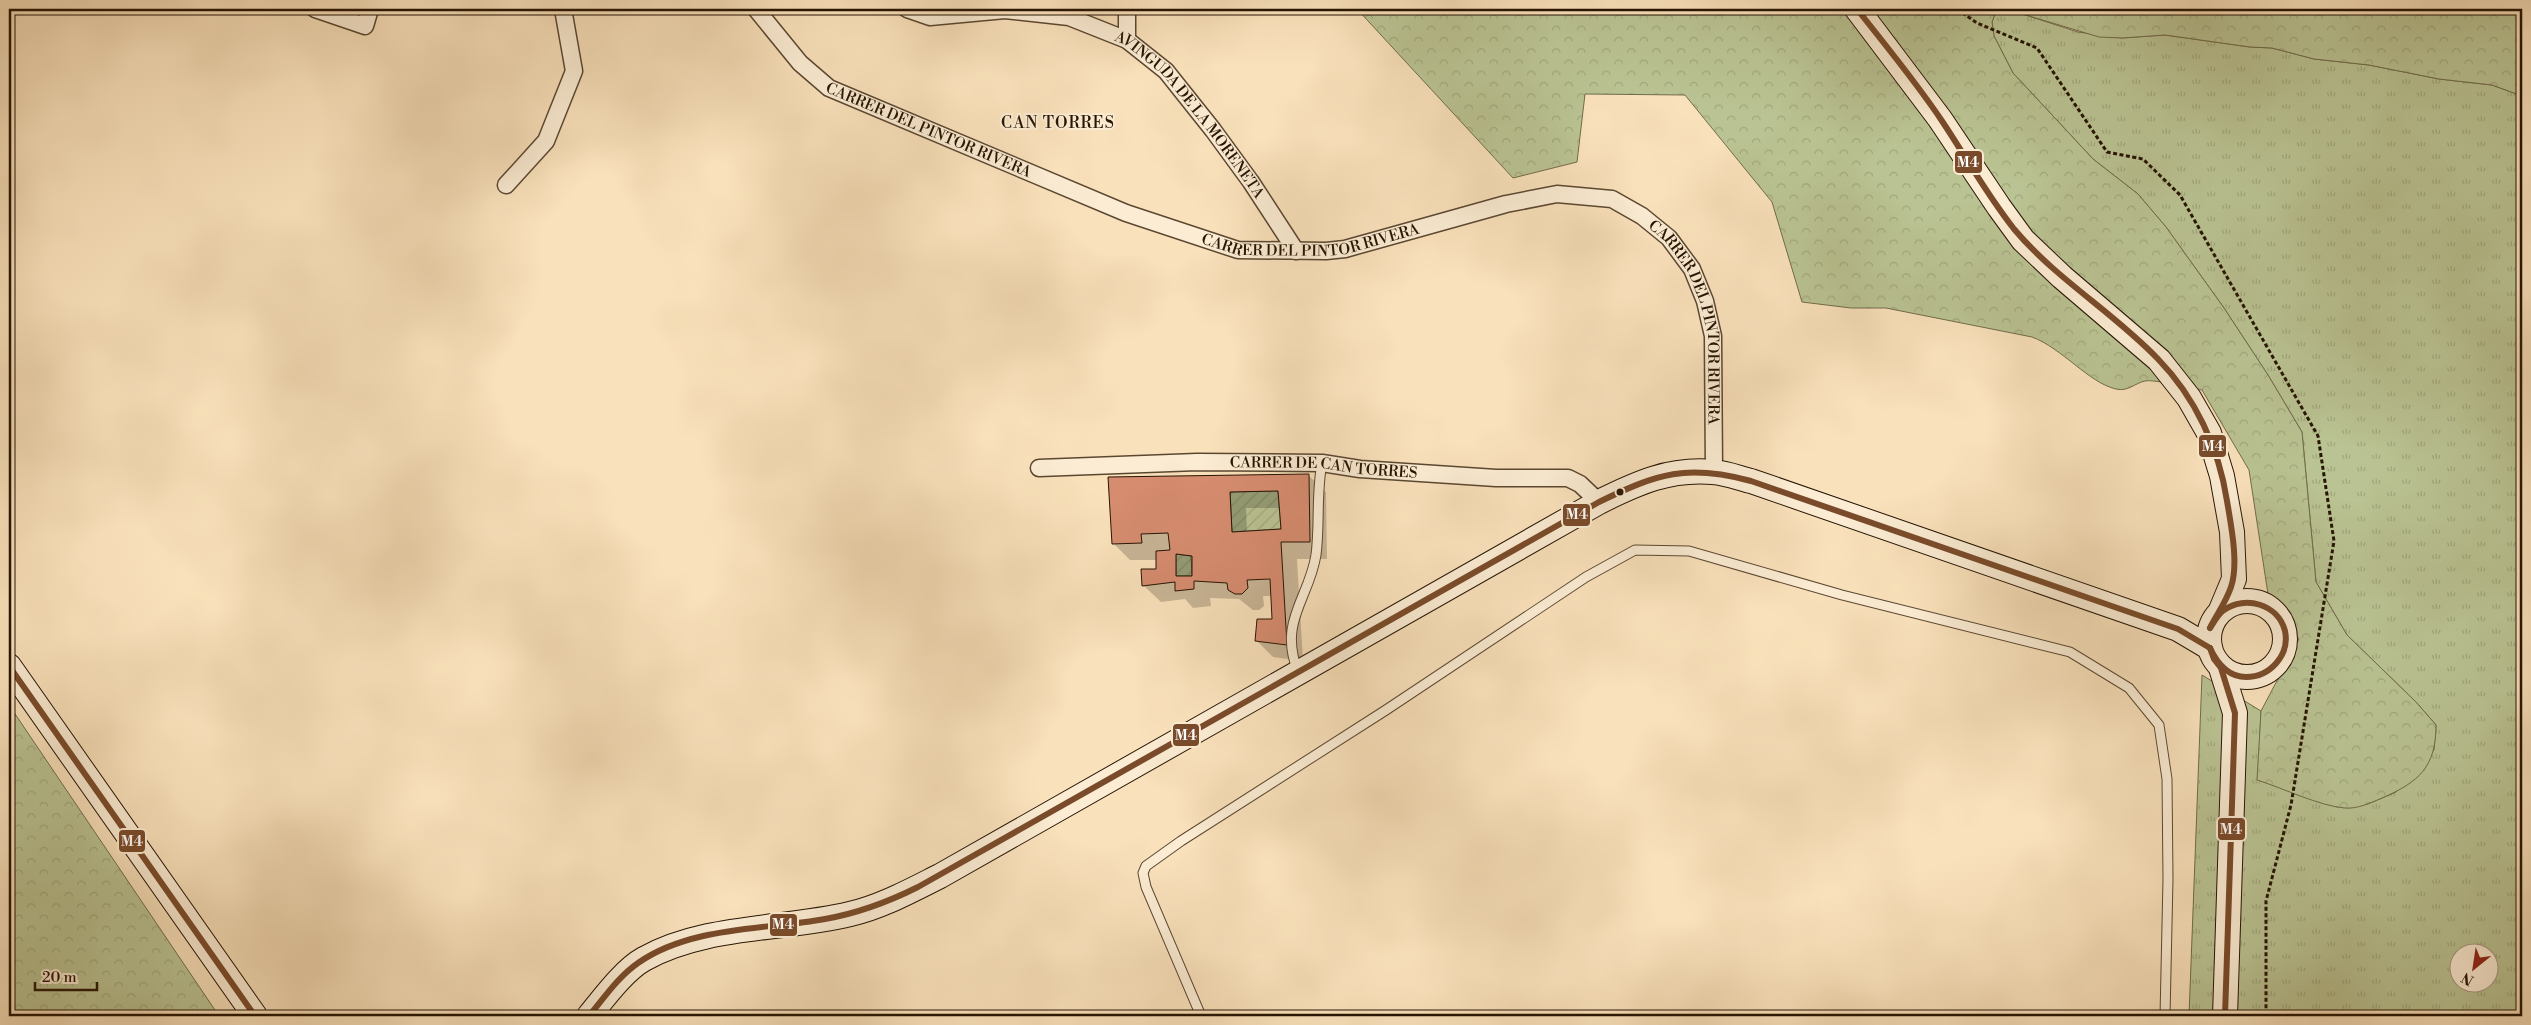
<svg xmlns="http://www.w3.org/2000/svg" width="2531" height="1025" font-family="'Libre Bodoni',serif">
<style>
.grass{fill:url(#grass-tufts);stroke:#706c4b;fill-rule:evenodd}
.forest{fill:url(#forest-crowns);stroke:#706c4b}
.garden{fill:url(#garden-furrows);stroke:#706c4b}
.shadow{fill:#0003;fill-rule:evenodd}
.building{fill:#d68c6f;stroke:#261403;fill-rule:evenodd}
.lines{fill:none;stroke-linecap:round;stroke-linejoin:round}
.lane-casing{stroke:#5b4731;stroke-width:11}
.street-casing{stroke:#5b4731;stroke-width:19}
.secondary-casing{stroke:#261403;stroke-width:26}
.path{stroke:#261403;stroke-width:3;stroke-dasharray:4 2.5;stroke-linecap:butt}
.lane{stroke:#fbecd3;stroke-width:9}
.street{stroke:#fbecd3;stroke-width:16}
.secondary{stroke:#fbecd3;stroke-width:24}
.bus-1-casing{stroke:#fbecd3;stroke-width:10}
.bus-1{stroke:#7a4b2a;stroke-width:6}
.bus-dot{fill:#261403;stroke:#fbecd3;stroke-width:2}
.labels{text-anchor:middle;stroke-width:4;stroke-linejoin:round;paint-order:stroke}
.street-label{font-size:15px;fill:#261403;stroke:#fbecd3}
.neighbourhood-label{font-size:16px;letter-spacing:1px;fill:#261403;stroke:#fbecd3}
.line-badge{stroke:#fbecd3;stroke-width:2}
.badge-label{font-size:14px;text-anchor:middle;font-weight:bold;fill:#fff}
</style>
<defs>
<pattern id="grass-tufts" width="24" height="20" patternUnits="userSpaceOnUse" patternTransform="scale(1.25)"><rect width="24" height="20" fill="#bac393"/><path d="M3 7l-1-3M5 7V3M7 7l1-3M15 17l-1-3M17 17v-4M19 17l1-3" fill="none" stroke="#a0a77d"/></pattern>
<pattern id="forest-crowns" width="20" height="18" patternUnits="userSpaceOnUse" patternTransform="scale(1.25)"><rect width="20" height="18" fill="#bac393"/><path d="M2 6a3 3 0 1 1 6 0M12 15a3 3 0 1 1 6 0" fill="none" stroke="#a0a77d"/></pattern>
<pattern id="garden-furrows" width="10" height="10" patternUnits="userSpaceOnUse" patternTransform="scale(1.25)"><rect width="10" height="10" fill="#bac393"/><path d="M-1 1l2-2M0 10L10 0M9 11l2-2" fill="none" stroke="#a0a77d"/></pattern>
</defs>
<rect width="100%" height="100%" fill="#f9e1bb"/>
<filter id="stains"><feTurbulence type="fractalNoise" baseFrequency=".004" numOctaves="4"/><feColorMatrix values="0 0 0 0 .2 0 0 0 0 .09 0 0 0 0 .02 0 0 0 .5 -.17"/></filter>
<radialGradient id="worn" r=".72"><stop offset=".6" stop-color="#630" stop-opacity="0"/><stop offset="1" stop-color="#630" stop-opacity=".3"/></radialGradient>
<path class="grass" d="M1996 11 2016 12 2078 32 2122 38 2165 35 2250 47 2272 48 2314 59 2369 65 2439 79 2492 85 2522 96V1016H2189L2202 675 2261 711 2258 780 2337 807 2368 804 2396 792 2434 750 2436 725 2416 702 2347 635 2316 582 2302 432 2268 375 2224 308 2166 227 2138 194 2093 159 2013 73 1994 36 1992 22ZM2458 952H2488V982H2458Z"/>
<g class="forest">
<path d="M1357 9H2522V96L2492 85 2439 79 2369 65 2314 59 2272 48 2250 47 2165 35 2122 38 2099 37 2016 12 1996 11 1992 22 1994 36 2013 73 2093 159 2138 194 2166 227 2224 308 2268 375 2302 432 2316 582 2347 635 2416 702 2436 725C2436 767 2419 782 2382 798 2370 803 2358 809 2345 808 2319 806 2283 788 2257 780L2261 711 2299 639 2268 594 2249 470 2202 390C2191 388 2154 379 2145 381 2135 383 2128 392 2116 389 2089 383 2062 348 2032 337L1886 308H1851L1802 302 1772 202 1685 95 1585 94 1577 162 1513 178Z"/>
<path d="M9 705 219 1016H9Z"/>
</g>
<g class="garden">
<path d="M1278 491 1281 529 1232 532 1230 492Z"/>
<path d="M1176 554 1191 556 1192 576H1176Z"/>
</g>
<path class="shadow" d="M1308 475 1326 492 1327 559H1297L1303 661 1273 657 1256 640 1274 620 1273 596H1263L1264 606 1259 610H1253L1239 599 1210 598 1211 606 1193 608 1185 599 1161 602 1143 585 1157 570V560H1130L1113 543 1109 478ZM1246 508H1280L1282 530 1247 533Z"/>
<path class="building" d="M1309 474 1310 542H1281L1287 645 1255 641 1257 619H1272L1270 579 1247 580 1248 588 1242 594H1235L1228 590 1227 583 1194 581V589L1175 591V582L1142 586 1141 569H1156V551L1170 550 1168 533 1141 534 1142 543 1112 544 1108 477ZM1278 491 1281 529 1232 532 1230 492ZM1176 554 1192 556V576H1176Z"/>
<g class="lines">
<defs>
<g id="lane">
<path d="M1298 672C1278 621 1309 599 1316 555 1320 524 1316 494 1322 463"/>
<path d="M1201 1016 1146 887 1143 873 1146 866 1181 841 1386 710 1586 577 1635 550 1689 551 1842 595 2070 652 2129 688 2159 725 2167 779 2168 879 2165 1016"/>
</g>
<g id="street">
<path d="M315 9 365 26 370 9"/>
<path id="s1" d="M756 9 800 63 829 88 1126 213 1238 250 1326 251 1345 249 1506 204 1557 194 1612 199 1642 216 1669 238 1692 269 1705 301 1713 336 1714 472"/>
<path id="s2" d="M907 9 930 17 1005 10 1069 17 1127 40 1166 71 1213 130 1251 182 1296 251"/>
<path d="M1127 9V40"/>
<path d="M506 185 546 141 574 71 563 9"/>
<path id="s3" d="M1039 468 1197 462 1322 463 1360 469 1496 478H1568L1580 484 1599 502"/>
</g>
<g id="secondary">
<path d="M1857 9 1940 119 1999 207 2023 240 2062 277 2159 360 2189 398 2209 433 2222 476 2232 532 2234 579 2221 610"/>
<circle cx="2247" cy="639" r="38"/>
<path d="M9 666 255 1016"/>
<path d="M2221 668 2235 713 2225 1016"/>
<path d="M589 1016C603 999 624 970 644 959 704 925 784 930 850 914 881 907 912 890 940 876L1599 502C1637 483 1670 468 1713 472 1726 473 1739 478 1751 481L2178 629 2210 648"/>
</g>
</defs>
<use href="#lane" class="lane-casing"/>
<use href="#street" class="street-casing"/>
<use href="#secondary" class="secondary-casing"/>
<path class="path" d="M1957 9 1977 23 2037 48 2107 152 2143 159 2180 195 2318 436 2334 541 2291 805 2266 901V1016"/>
<use href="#lane" class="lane"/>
<use href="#street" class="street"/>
<use href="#secondary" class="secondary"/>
<defs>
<g id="bus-1">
<path d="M1857 9C1886 46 1916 82 1942 121 1966 157 1987 195 2014 229 2056 279 2113 312 2158 359 2195 397 2219 448 2227 501 2231 525 2239 564 2231 587 2226 602 2217 614 2210 628"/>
<path d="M2210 628C2214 622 2218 614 2224 610 2245 595 2278 604 2285 631 2290 655 2270 677 2246 677 2228 677 2217 663 2210 648"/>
<path d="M2210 648 2214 659 2221 668 2235 713 2225 1016"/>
<path d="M9 666 255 1016"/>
<path d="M589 1016C604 998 618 977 638 963 691 926 765 930 825 919 859 913 888 902 918 887L1599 502C1658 473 1687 464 1751 481L2178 629 2210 648"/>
</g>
</defs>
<use href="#bus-1" class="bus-1-casing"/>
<use href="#bus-1" class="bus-1"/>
</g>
<circle class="bus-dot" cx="1620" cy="492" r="4.5"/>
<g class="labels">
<g class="street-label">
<text dy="5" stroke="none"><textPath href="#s2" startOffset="324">AVINGUDA DE LA MORENETA</textPath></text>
<text dy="5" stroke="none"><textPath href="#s1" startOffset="216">CARRER DEL PINTOR RIVERA</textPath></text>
<text dy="5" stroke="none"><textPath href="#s1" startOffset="621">CARRER DEL PINTOR RIVERA</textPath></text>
<text dy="5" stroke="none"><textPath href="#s1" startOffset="1086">CARRER DEL PINTOR RIVERA</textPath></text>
<text dy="5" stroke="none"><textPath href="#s3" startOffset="285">CARRER DE CAN TORRES</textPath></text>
</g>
<g class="neighbourhood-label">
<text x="1058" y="128">CAN TORRES</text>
</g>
</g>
<g class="line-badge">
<rect x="1954" y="150" width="29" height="24" rx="5" fill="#7a4b2a"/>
<rect x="2198" y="434" width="29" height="24" rx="5" fill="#7a4b2a"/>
<rect x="1562" y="503" width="29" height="24" rx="5" fill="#7a4b2a"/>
<rect x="1172" y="723" width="28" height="24" rx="5" fill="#7a4b2a"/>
<rect x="2217" y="817" width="29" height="24" rx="5" fill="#7a4b2a"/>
<rect x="118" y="829" width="28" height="24" rx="5" fill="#7a4b2a"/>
<rect x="769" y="913" width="29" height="24" rx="5" fill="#7a4b2a"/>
</g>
<g class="badge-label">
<text x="1968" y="167">M4</text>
<text x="2213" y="451">M4</text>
<text x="1577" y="519">M4</text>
<text x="1186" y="740">M4</text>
<text x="2231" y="834">M4</text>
<text x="132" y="846">M4</text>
<text x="783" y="929">M4</text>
</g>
<rect width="2531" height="1025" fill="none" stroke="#f9e1bb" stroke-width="30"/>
<rect x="10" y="10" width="2511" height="1005" fill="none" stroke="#261403" stroke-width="2.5"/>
<rect x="15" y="15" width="2501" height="995" fill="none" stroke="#261403"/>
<g transform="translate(2474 968) rotate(210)"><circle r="24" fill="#fbecd3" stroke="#a69680"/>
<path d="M0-4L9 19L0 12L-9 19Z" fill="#8f2418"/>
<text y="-8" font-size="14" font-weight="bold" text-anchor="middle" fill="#261403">N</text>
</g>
<path d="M35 982v8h62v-8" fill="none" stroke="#261403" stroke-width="2.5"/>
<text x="42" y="982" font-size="15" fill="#261403" stroke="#fbecd3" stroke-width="4" paint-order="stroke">20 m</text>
<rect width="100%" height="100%" filter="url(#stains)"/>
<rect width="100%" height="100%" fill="url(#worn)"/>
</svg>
